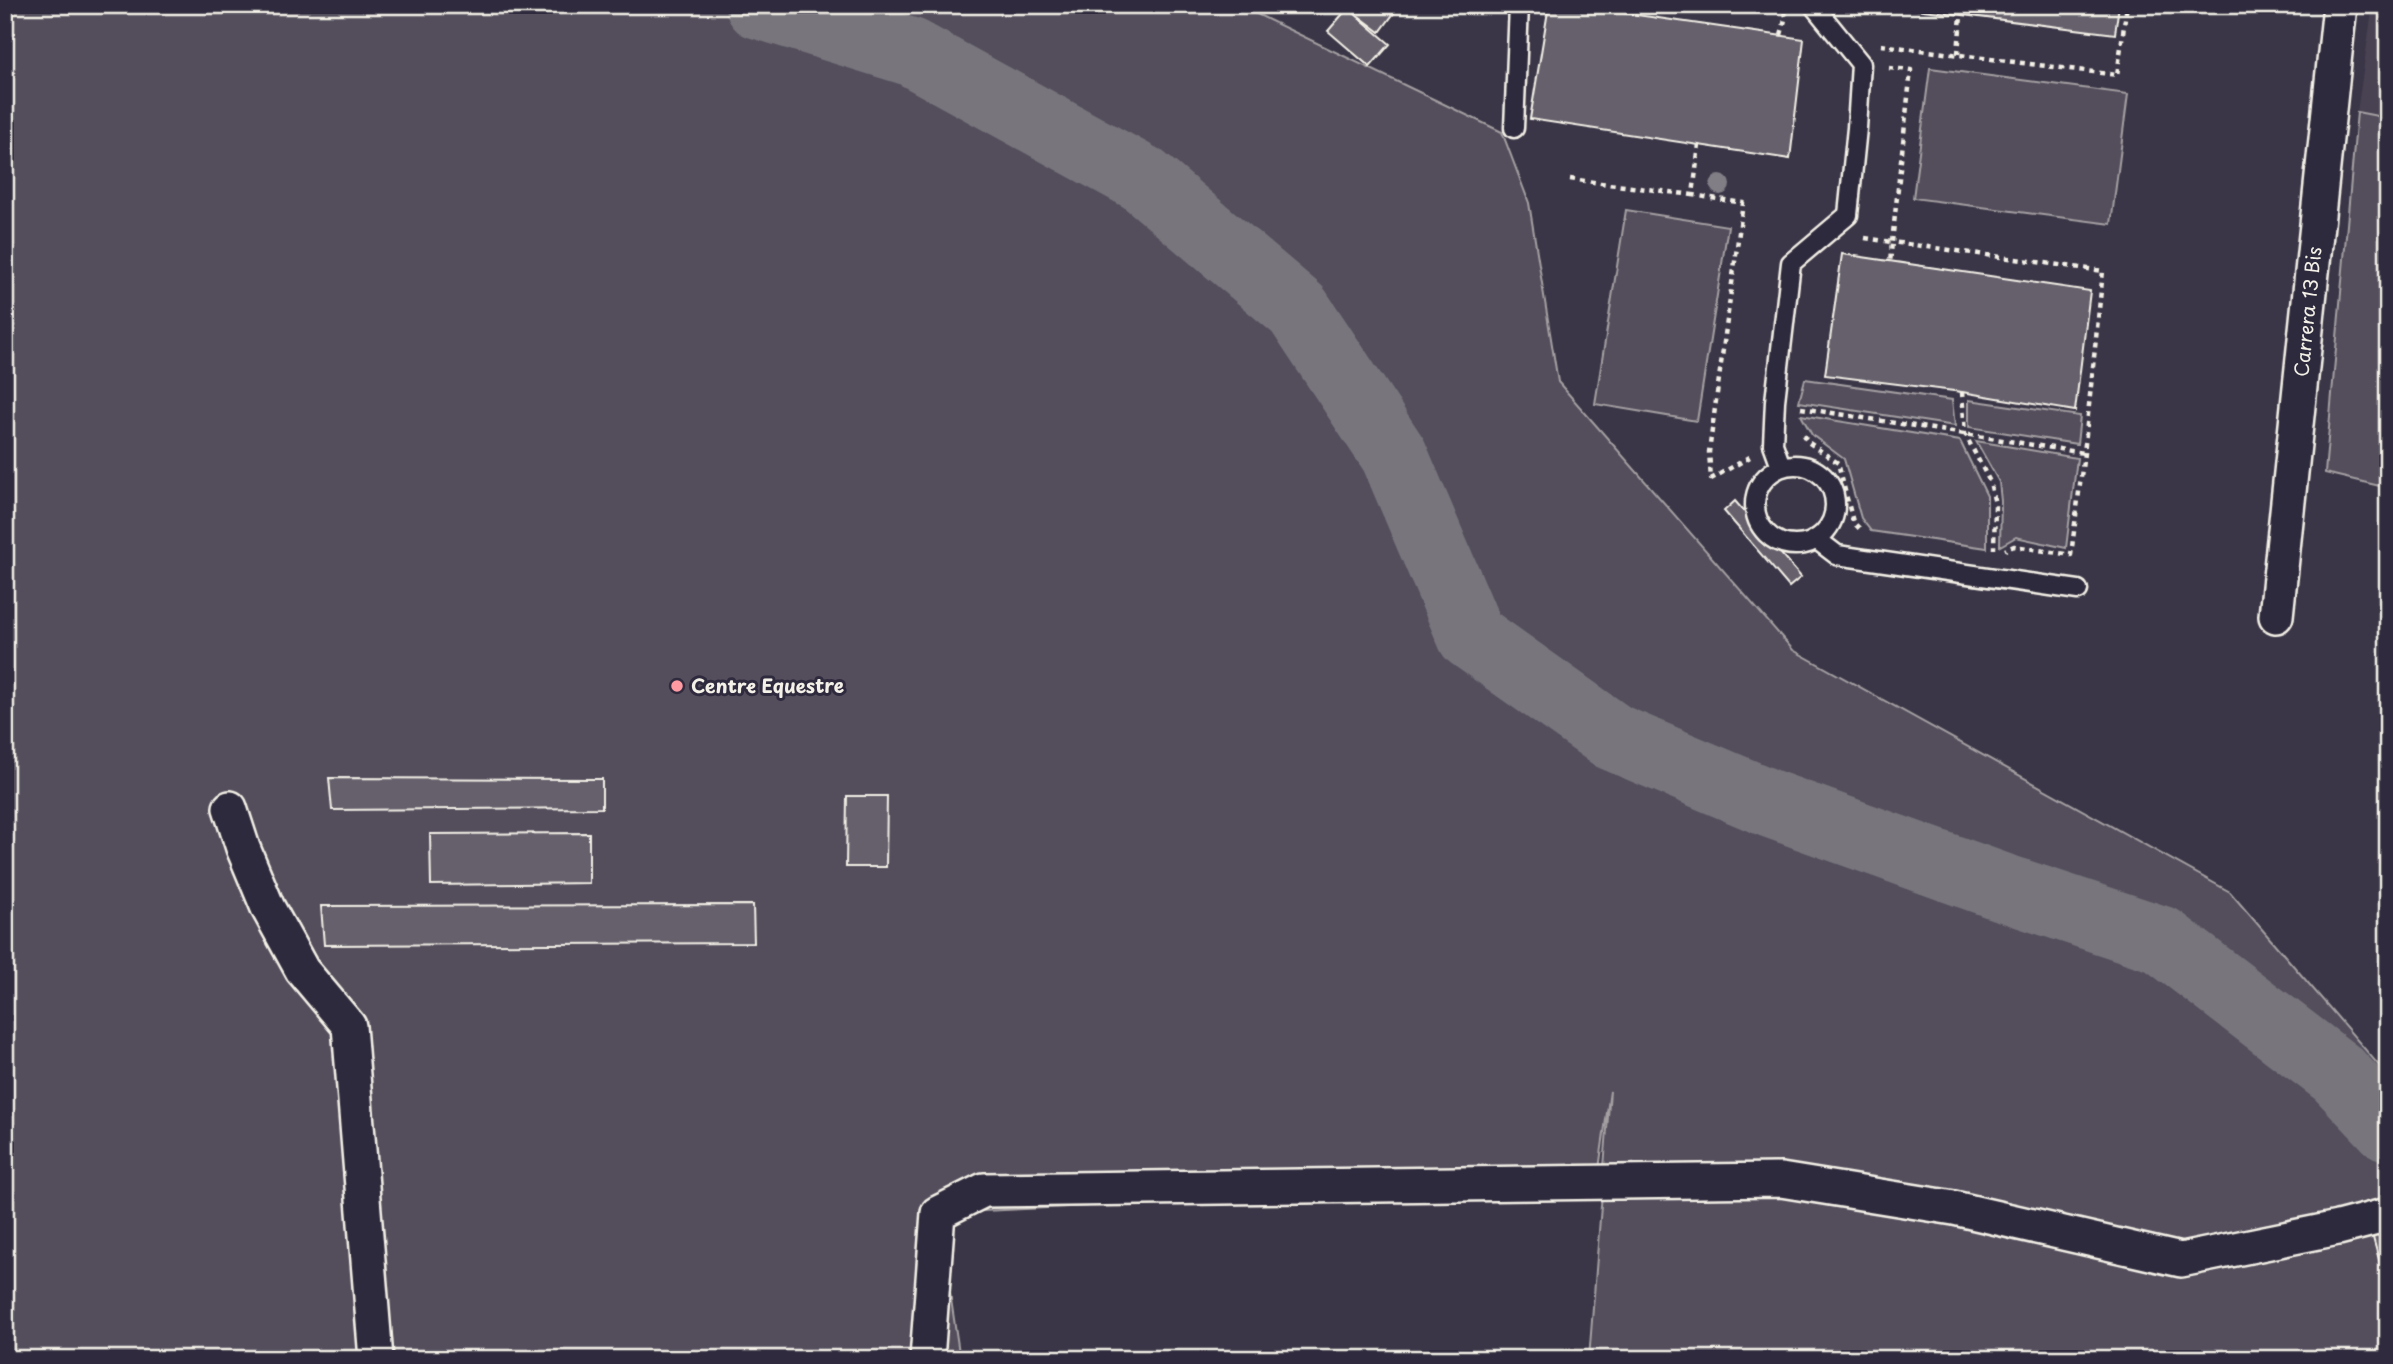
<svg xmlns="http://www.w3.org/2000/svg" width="2393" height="1364" font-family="'Playpen Sans',sans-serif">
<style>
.built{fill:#484352}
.green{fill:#534e5c;stroke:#a4a0a2;stroke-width:2}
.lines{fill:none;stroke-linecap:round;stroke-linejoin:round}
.river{stroke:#78747b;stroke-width:68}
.building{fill:#65616c;stroke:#f4f1e8;stroke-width:2}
.service-casing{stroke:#f4f1e8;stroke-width:23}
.minor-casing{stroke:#f4f1e8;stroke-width:38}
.path{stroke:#f4f1e8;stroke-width:4.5;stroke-dasharray:5 5;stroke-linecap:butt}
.service{stroke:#2f2a3d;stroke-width:18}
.minor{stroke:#2f2a3d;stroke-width:33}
.tree{fill:#827e85}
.poi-dot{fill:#ff9aa2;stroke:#2f2a3d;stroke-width:2.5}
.labels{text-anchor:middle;stroke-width:6;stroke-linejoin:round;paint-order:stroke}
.street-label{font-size:19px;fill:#f4f1e8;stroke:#2f2a3d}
.poi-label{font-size:19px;font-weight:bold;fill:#f4f1e8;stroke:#2f2a3d;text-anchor:start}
</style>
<rect width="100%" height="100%" fill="#3b3647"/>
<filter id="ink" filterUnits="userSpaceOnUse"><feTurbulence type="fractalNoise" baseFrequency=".0143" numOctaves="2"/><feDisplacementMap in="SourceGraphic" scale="14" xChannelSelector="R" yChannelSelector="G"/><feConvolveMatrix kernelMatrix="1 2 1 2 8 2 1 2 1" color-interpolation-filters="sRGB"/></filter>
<g filter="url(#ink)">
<path class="built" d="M2373 5H2388V118L2357 112Z"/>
<g class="green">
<path d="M5 5H1238L1502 132 1529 203 1558 382 1793 650 2230 892 2388 1076V1359H1589L1610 1091 1597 1183 938 1213 960 1359 5 1357Z"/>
<path d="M1930 68 2128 94 2111 224 1913 198Z"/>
<path d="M2357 112 2388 118V488L2325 473Z"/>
<path d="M1626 210 1728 226 1697 421 1595 404Z"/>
<path d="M1805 379 1952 400 1955 426 1799 402Z"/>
<path d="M1969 400 2080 416 2077 444 1969 427Z"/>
<path d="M1801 415 1960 441 1987 496V548L1871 531 1861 518 1844 459 1812 435Z"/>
<path d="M1976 441 2077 458 2066 548 2016 537 2000 546 2001 501 1999 482Z"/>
</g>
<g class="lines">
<path class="river" d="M759 5 911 52 1143 179 1298 310 1394 455 1471 636 1613 737 1771 804 2002 887 2162 940 2338 1074 2388 1127"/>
</g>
<g class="building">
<path d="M1350 5H1400L1380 32 1348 8Z"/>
<path d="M1549 5H1568L1804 39 1790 159 1530 119Z"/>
<path d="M1883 5H2119L2115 34Z"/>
<path d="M1348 8 1390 44 1370 67 1328 31Z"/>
<path d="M1842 254 2090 291 2075 411 1962 392 1825 375Z"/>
<path d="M1735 501 1801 577 1789 587 1724 511Z"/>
<path d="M329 778 602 779V808L332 810Z"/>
<path d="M847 796H887L886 867H846Z"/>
<path d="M589 833V883L431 885 430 834Z"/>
<path d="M753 905 754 943 324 945 321 906Z"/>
<path d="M2388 1230V1265L2381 1267 2372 1234Z"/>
</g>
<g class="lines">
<defs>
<g id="service">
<path d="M1514 128 1519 5"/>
<circle cx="1795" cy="505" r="40"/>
<path d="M1781 466 1773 444 1775 401 1791 263 1848 215 1857 128 1861 64 1813 5"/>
<path d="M1816 539 1837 555 2078 590"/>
</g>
<g id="minor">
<path id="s1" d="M2276 616 2340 5"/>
<path d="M230 808 243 848 268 908 302 970 349 1026 376 1359"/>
<path d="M927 1359 938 1213 984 1190 1781 1180 1954 1208 2181 1260 2338 1228 2388 1215"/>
</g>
</defs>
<use href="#service" class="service-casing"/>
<use href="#minor" class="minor-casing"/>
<g class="path">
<path d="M1781 35 1786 16 1782 5"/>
<path d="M1881 45 2117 75 2127 5"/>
<path d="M1958 54 1961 15"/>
<path d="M1889 68 1911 70 1892 242 2103 271 2084 453 2071 555 2014 546 2005 550"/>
<path d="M1699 144 1693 195 1743 203 1709 452 1711 479 1750 457"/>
<path d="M1570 179 1693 195"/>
<path d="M1865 238 1892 242 1890 263"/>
<path d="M1962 392 1965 434 1990 482 1995 504 1994 549"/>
<path d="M1801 408 2084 453"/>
<path d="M1803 435 1808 442 1838 463 1853 522 1861 530"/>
</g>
<use href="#service" class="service"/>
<use href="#minor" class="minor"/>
</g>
<circle class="tree" cx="1720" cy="185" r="10"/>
</g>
<circle class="poi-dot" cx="677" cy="686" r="7"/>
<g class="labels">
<g class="street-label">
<text dy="7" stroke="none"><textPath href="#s1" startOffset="306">Carrera 13 Bis</textPath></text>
</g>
<g class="poi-label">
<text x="691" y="693">Centre Equestre</text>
</g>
</g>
<rect width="2393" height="1364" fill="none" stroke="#2f2a3d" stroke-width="28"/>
<rect x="14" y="14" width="2365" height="1336" fill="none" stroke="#f4f1e8" stroke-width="2.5" filter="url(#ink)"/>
</svg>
